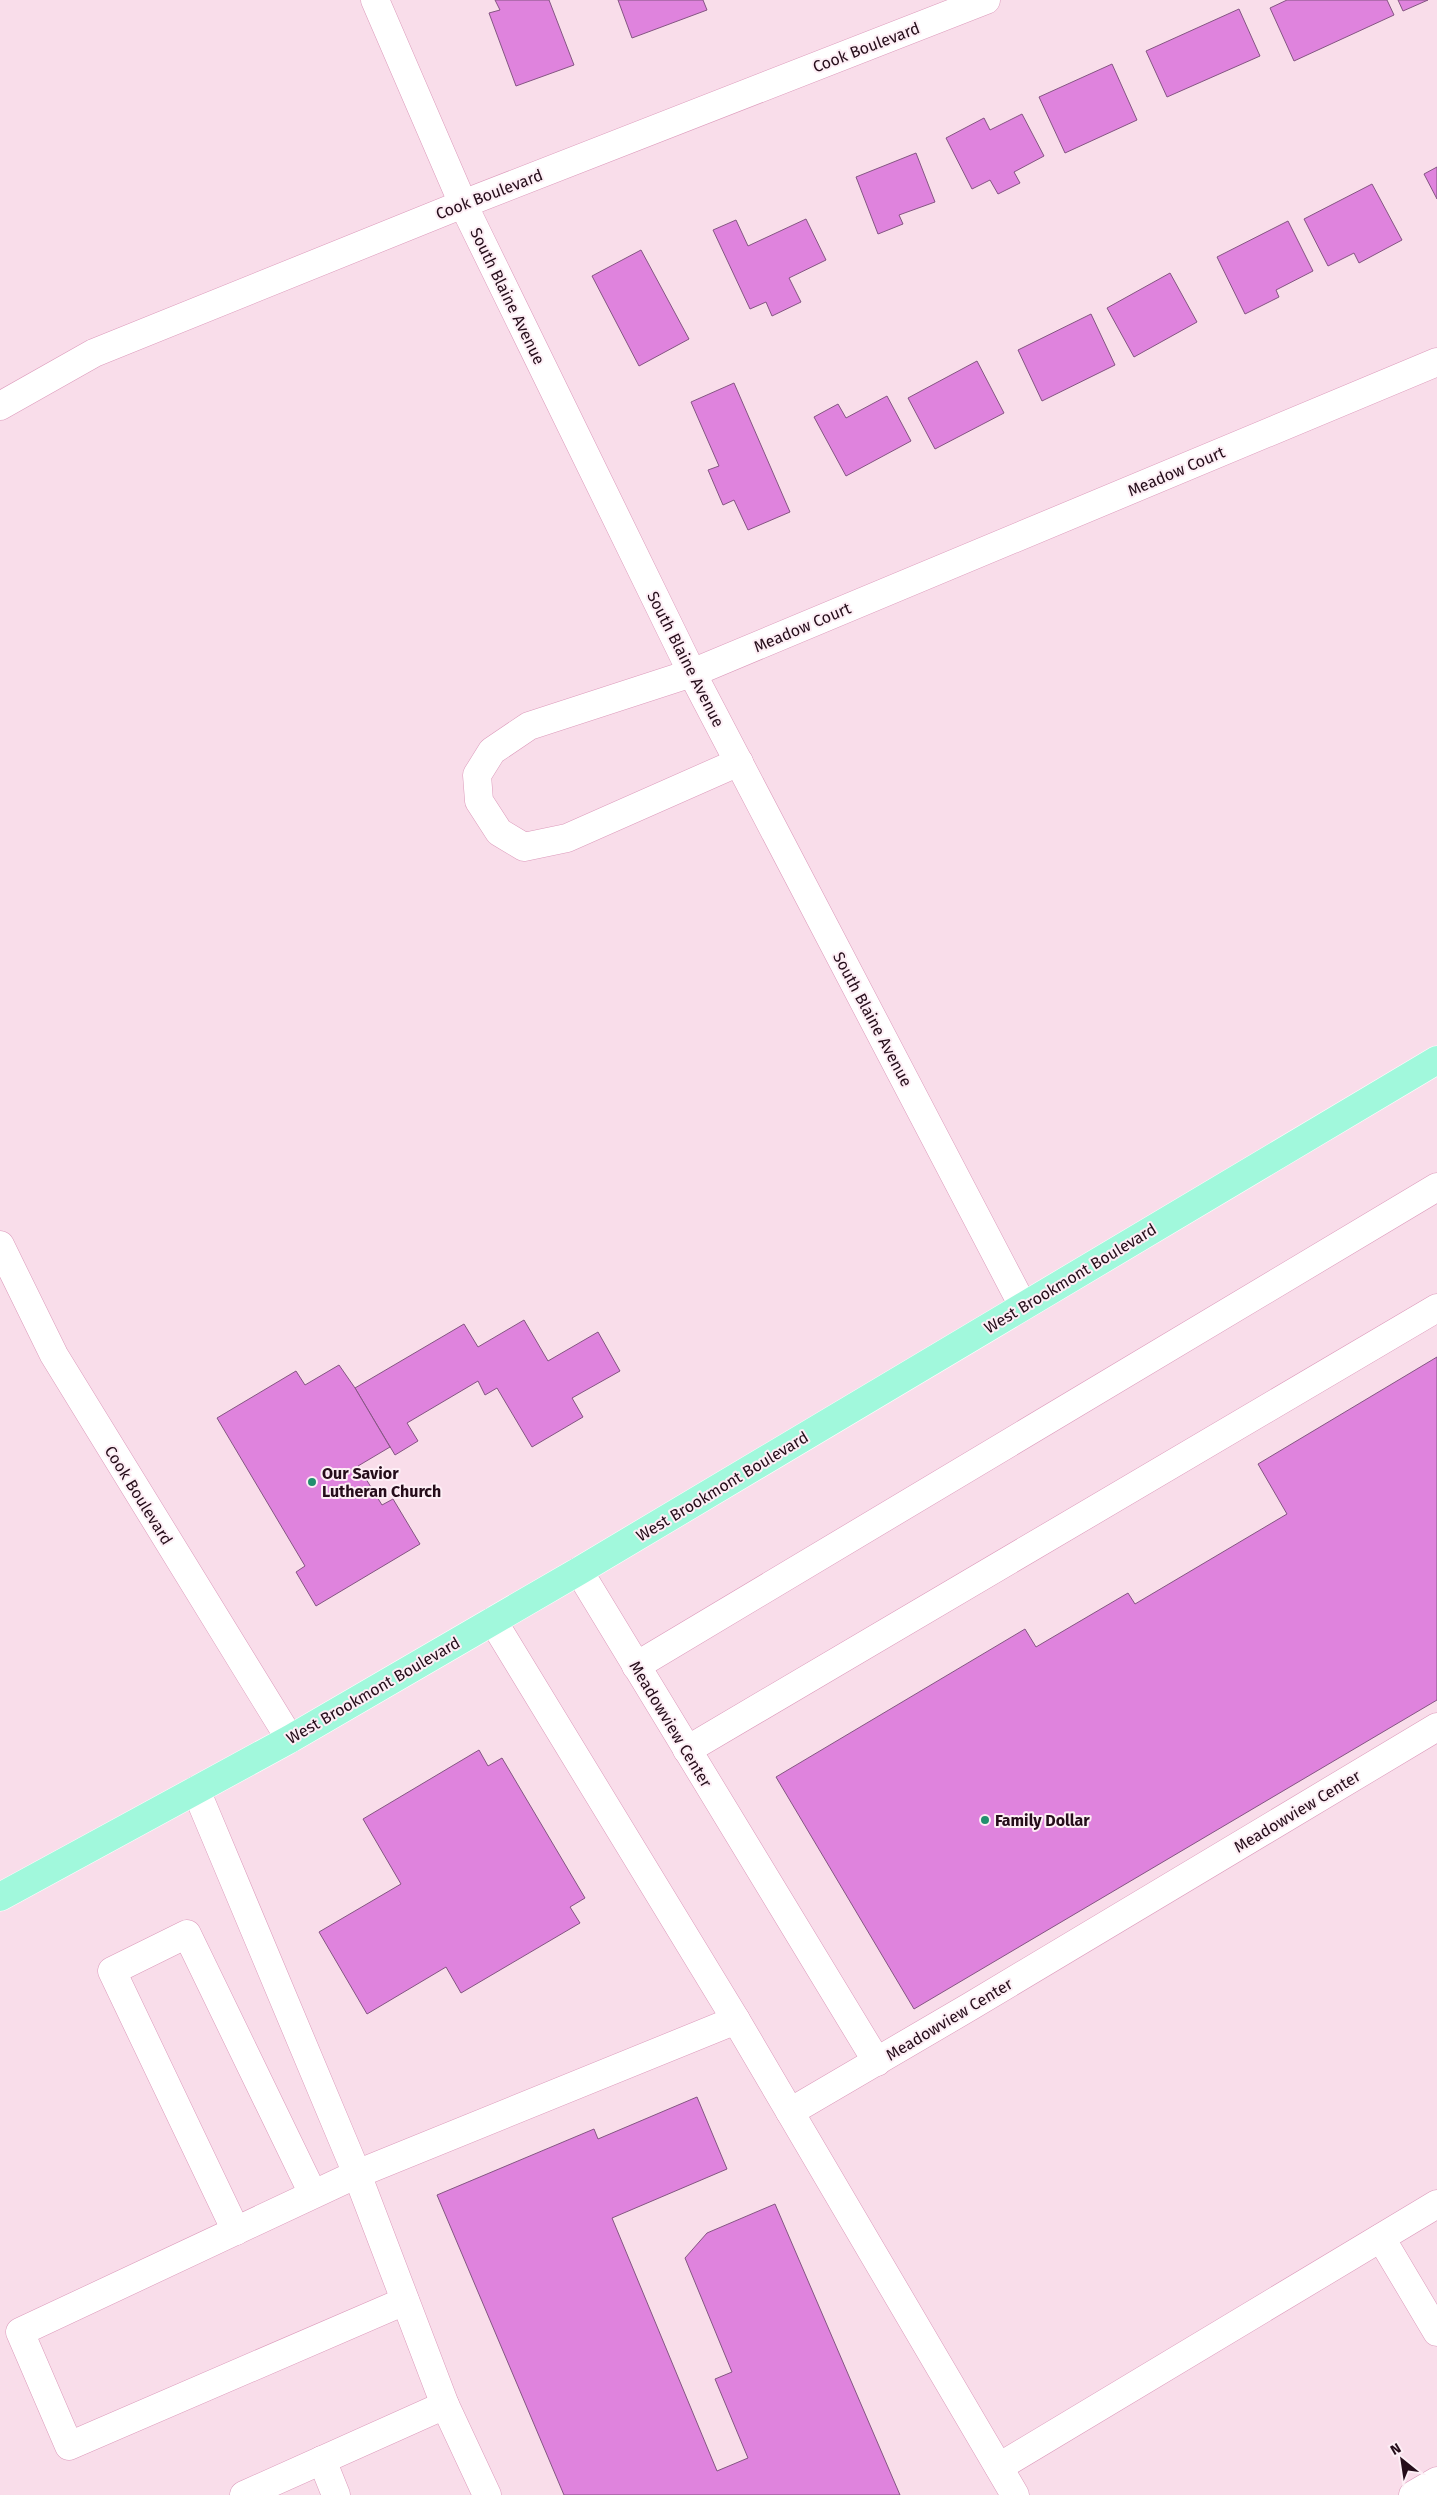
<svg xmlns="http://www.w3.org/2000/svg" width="1437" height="2495" font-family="'Fira Sans',sans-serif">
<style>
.building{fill:#df83dd;stroke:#845582}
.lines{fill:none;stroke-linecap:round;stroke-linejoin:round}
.minor-casing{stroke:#dc9abb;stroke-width:29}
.major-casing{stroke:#fff;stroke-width:29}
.minor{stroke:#fff;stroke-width:28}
.major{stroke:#a1f8dc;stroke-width:28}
.poi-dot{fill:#228f6e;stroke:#fdeef5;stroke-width:2}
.labels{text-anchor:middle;stroke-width:4;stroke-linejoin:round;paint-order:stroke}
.street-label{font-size:16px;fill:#250d1a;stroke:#fdeef5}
.poi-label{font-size:16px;font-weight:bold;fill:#250d1a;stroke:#fdeef5;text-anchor:start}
</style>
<rect width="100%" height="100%" fill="#f9ddea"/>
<g class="building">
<path d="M495 0H549L574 65 516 86 489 13 500 10Z"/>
<path d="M618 0H703L707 10 632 38Z"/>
<path d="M1287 0H1387L1394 15 1294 61 1270 8Z"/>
<path d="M1398 0H1428L1403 11Z"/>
<path d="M1239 9 1260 56 1167 97 1146 51Z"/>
<path d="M1112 64 1137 120 1065 153 1039 97Z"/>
<path d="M1022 114 1044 156 1014 172 1020 183 998 194 990 180 972 189 946 138 984 118 990 130Z"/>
<path d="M916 153 935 202 899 215 903 224 878 234 856 177Z"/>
<path d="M1437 167V199L1424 174Z"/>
<path d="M1372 184 1402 240 1359 263 1354 253 1328 266 1304 219Z"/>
<path d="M806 219 826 260 789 278 801 302 772 316 766 302 750 309 713 230 736 220 748 246Z"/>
<path d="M1288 221 1313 271 1276 290 1279 297 1245 314 1217 257Z"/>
<path d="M641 250 689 339 639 366 592 276Z"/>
<path d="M1170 273 1197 322 1134 357 1107 308Z"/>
<path d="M1091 314 1115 365 1042 401 1018 350Z"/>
<path d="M977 361 1004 413 935 449 908 398Z"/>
<path d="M734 383 790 512 748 530 734 500 723 505 708 470 719 466 691 402Z"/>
<path d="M887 396 911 441 846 476 814 417 838 404 846 418Z"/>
<path d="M524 1320 548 1361 598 1332 620 1371 572 1398 583 1417 532 1447 497 1388 485 1395 478 1381 407 1423 418 1441 395 1455 355 1388 464 1324 478 1347Z"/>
<path d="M1437 1357V1700L914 2009 776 1777 1025 1629 1036 1647 1128 1593 1135 1604 1287 1514 1258 1464Z"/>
<path d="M339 1365 355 1388 390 1447 358 1466 382 1505 393 1499 420 1544 316 1606 296 1572 305 1566 217 1418 296 1371 305 1385Z"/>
<path d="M479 1750 488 1766 502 1758 585 1898 570 1907 580 1923 461 1993 446 1967 367 2014 319 1932 401 1884 363 1819Z"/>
<path d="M697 2097 727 2169 612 2218 717 2471 748 2458 715 2379 732 2372 685 2258 707 2233 775 2204 900 2495H564L437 2195 594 2129 598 2139Z"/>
</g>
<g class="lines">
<defs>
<g id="minor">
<path d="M375 0 463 204 692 673 1023 1306"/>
<path d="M0 406 94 353 463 204 986 0"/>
<path d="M739 762 567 838 524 847 499 832 479 801 477 775 492 751 529 726 692 673 1437 362"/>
<path d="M0 1245 54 1355 290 1739"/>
<path d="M579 1571 877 2062"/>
<path d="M493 1621 736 2020"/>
<path d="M636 1666 1437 1187"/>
<path d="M687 1750 1437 1308"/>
<path d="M196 1790 357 2174 20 2332 69 2446 405 2301"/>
<path d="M236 2231 112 1971 187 1934 313 2194"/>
<path d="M1381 2238 1437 2332"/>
<path d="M322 2460 336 2495"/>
<path d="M999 2467 1437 2204"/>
<path d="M244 2495 445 2405"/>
<path d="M487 2495 445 2405 357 2174 736 2020 790 2112"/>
<path d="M1015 2495 790 2112 971 2006 1437 1727"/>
<path d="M1413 2495 1437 2481"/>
</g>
<path id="major" d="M0 1897 290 1739 579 1571 1437 1060"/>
</defs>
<use href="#minor" class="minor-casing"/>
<use href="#major" class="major-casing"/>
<use href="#minor" class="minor"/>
<use href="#major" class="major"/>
</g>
<g class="poi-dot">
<circle cx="312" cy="1482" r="5"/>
<circle cx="985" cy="1820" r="5"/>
</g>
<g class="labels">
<g class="street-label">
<text transform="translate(866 47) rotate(-21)" y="6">Cook Boulevard</text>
<text transform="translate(489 194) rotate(-21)" y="6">Cook Boulevard</text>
<text transform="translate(508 296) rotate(64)" y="6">South Blaine Avenue</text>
<text transform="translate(1176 471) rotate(-23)" y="6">Meadow Court</text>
<text transform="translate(802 627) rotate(-23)" y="6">Meadow Court</text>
<text transform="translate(686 659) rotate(63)" y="6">South Blaine Avenue</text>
<text transform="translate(873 1019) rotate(62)" y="6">South Blaine Avenue</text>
<text transform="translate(1070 1278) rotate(-31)" y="6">West Brookmont Boulevard</text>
<text transform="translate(722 1486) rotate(-31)" y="6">West Brookmont Boulevard</text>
<text transform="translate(139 1495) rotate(58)" y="6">Cook Boulevard</text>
<text transform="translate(373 1690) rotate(-30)" y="6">West Brookmont Boulevard</text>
<text transform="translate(671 1724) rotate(59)" y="6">Meadowview Center</text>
<text transform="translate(1297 1811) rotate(-31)" y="6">Meadowview Center</text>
<text transform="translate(949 2019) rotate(-31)" y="6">Meadowview Center</text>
</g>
<g class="poi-label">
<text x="322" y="1479">Our Savior<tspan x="322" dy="18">Lutheran Church</tspan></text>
<text x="995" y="1826">Family Dollar</text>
</g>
</g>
<g transform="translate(1402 2460) rotate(330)" stroke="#fdeef5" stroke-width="4" paint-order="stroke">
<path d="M0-4L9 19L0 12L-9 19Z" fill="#250d1a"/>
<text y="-8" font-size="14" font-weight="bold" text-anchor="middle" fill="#250d1a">N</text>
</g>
</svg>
